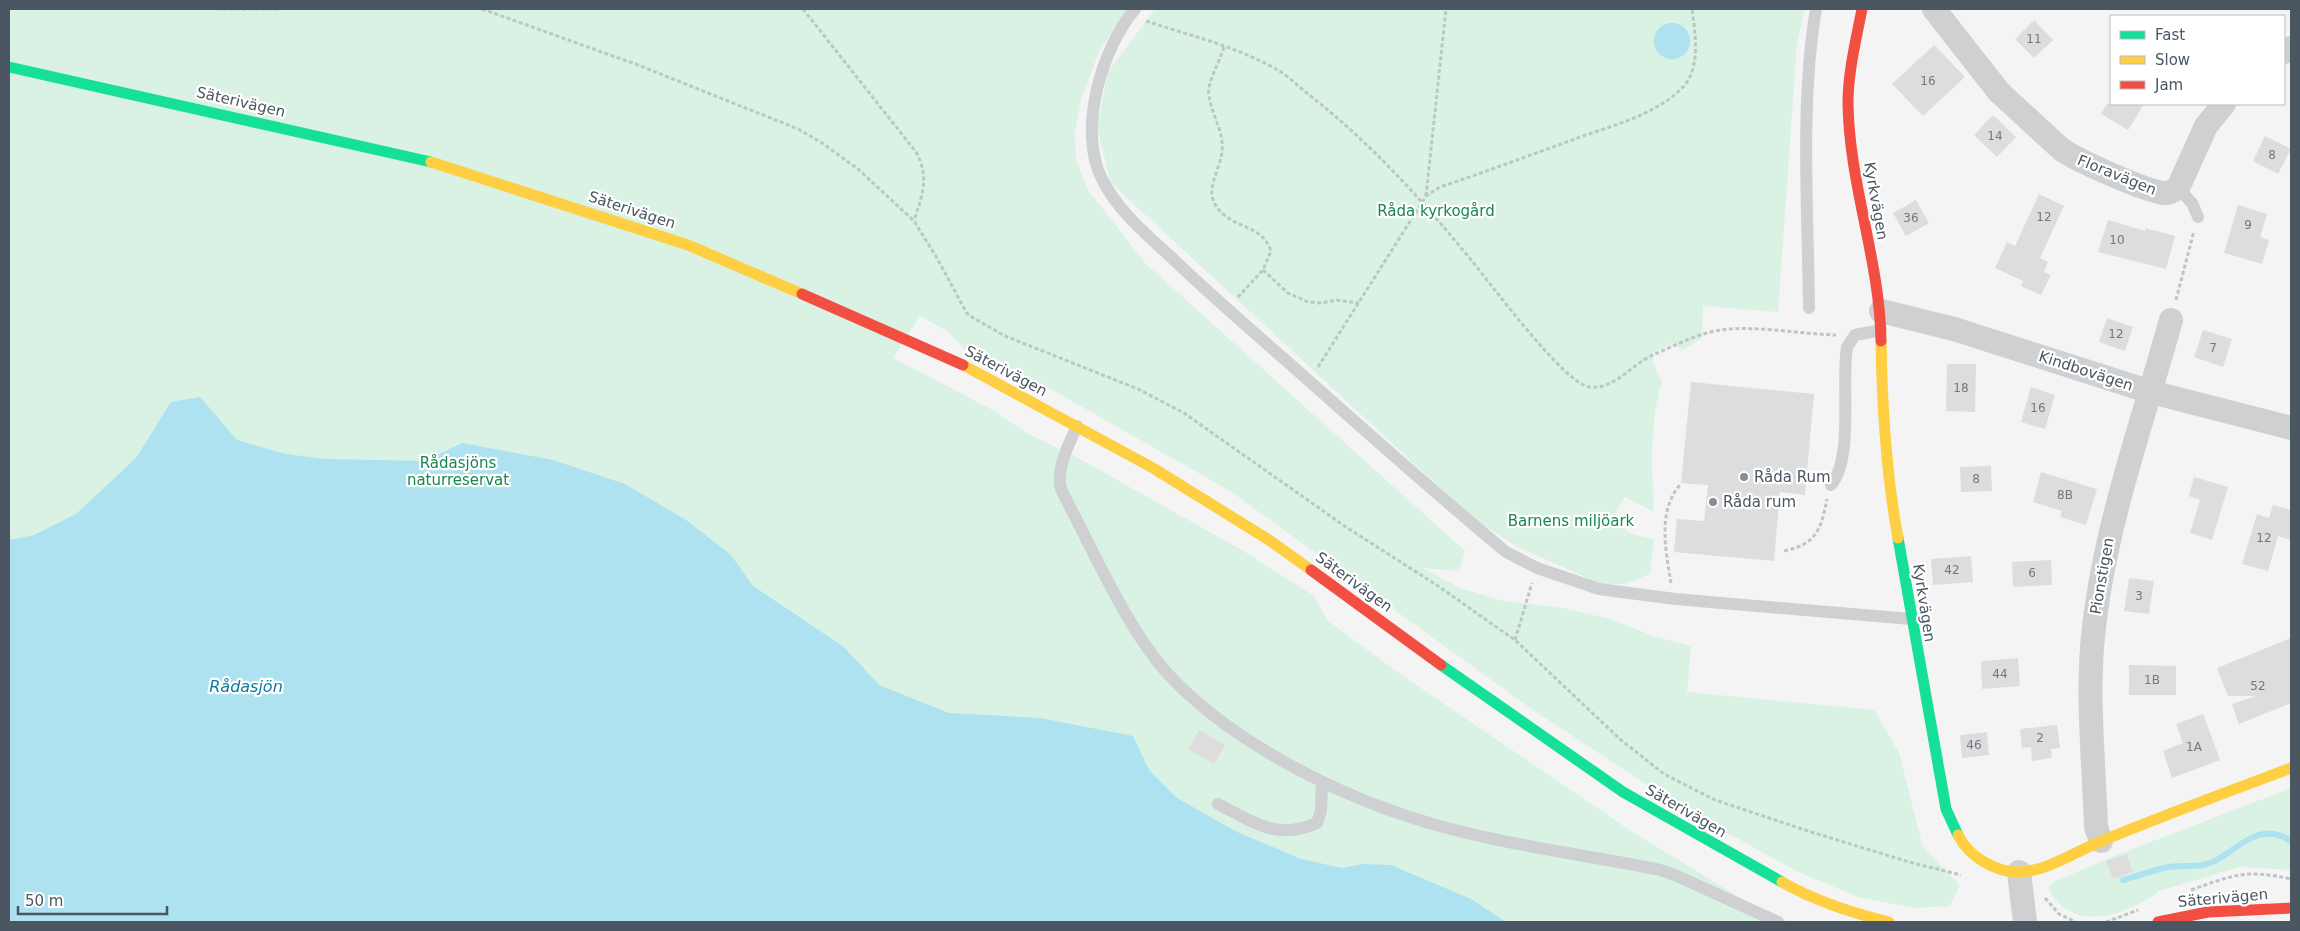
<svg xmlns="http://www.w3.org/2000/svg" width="2300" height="931" font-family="'DejaVu Sans',sans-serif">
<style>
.green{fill:#d9f2e3;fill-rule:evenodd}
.water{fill:#aee2f0}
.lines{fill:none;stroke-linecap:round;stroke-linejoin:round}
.stream{stroke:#aee2f0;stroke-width:6}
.building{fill:#ddddde}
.path{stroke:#bcc7c4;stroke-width:3;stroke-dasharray:4 2.5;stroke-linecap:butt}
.lane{stroke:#ced0d2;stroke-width:12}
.street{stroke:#ced0d2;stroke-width:24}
.fast{stroke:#16e098;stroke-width:11}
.slow{stroke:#ffcf43;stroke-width:11}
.jam{stroke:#f24e42;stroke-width:11}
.poi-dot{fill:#868d94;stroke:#fff;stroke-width:2}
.labels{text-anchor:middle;stroke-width:4.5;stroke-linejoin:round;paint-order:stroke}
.number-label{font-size:12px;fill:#707881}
.street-label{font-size:15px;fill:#4a5661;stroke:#fff}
.park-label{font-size:15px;fill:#17864f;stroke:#fff}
.poi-label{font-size:15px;fill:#4a5661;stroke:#fff;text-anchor:start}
.water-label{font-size:16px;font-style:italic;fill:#0c7c9b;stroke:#fff}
</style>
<rect width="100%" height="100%" fill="#f4f4f4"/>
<g class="green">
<path d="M9 9H1127L1099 52 1081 99 1075 132 1076 160 1088 190 1146 264 1465 551 1459 571 1423 568 1460 588 1504 601 1563 608 1611 619 1653 636 1691 646 1687 692 1874 710 1899 753 1923 847 1960 885 1950 906 1914 908 1858 897 1796 871 1681 807 1533 710 1230 491 1035 380 968 353 947 331 920 316 893 358 989 408 1025 432 1078 458 1240 549 1314 596 1328 621 1403 676 1631 831 1747 902 1790 922H9Z"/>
<path d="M1155 9H1805L1797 43 1778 312 1703 306 1702 338 1683 350 1672 343 1653 353V363L1662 382C1649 424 1652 468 1654 512L1625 497 1615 513C1625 535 1632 535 1654 539L1650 574 1624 584 1603 585 1518 547 1475 520 1111 183 1097 127 1108 72Z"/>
<path d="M2291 788V870L2240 867 2159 891C2141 906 2108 920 2083 916 2075 915 2069 910 2062 906 2055 900 2051 896 2049 887L2055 881 2117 855ZM2127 854 2133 872 2113 879 2107 861Z"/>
</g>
<g class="water">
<circle cx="1672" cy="41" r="18"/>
<path d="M200 397 237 440 285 454 326 459 424 461 462 443 553 460 625 484 686 520 731 555 753 586 844 647 879 685 949 713 1040 718 1133 736 1149 770 1177 798 1235 831 1301 859 1342 868 1363 864 1391 865 1471 899 1506 922H9V540L34 535 76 514 136 458 171 402Z"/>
</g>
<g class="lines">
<path class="stream" d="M2123 880C2137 876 2151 871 2164 868 2177 865 2191 867 2203 865 2233 859 2254 817 2291 841"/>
</g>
<g class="building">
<path d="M2034 20 2053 40 2034 58 2015 39Z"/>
<path d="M1934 45 1965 77 1923 116 1892 84Z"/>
<path d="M2107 104H2144L2128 130 2101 114Z"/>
<path d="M1993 115 2016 137 1997 157 1974 135Z"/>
<path d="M2265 136 2291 149 2278 174 2253 161Z"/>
<path d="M2039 194 2064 206 2040 258 2048 262 2044 272 2051 275 2041 295 2021 286 2023 281 1995 268 2007 242 2015 246Z"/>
<path d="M1916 200 1929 223 1906 236 1893 213Z"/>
<path d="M2238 205 2267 214 2260 237 2269 240 2262 264 2224 253Z"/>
<path d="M2108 220 2145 231V228L2175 236 2166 269 2098 252Z"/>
<path d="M2107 318 2133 327 2125 351 2099 342Z"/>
<path d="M2203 330 2232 339 2223 367 2194 357Z"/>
<path d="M1947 364H1976L1975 412 1946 411Z"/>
<path d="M1691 382 1814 394 1805 495 1780 492 1774 561 1674 552 1677 519 1704 521 1708 485 1681 483Z"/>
<path d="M2031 387 2055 395 2045 429 2021 422Z"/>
<path d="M1991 466 1992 491 1961 492 1960 467Z"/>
<path d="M2041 472 2097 489 2086 525 2060 517 2062 511 2033 502Z"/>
<path d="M2194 477 2228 487 2212 540 2190 533 2200 500 2189 496Z"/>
<path d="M2273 505 2291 510V540L2278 536 2268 571 2242 564 2257 514 2269 518Z"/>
<path d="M1971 556 1973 582 1933 585 1931 559Z"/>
<path d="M2051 560 2052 585 2013 587 2012 562Z"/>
<path d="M2129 578 2154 581 2149 614 2124 611Z"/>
<path d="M2291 638V703L2239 724 2232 704 2256 696H2228L2217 668Z"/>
<path d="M2018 658 2020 686 1982 689 1981 661Z"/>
<path d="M2129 665 2176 666V695H2129Z"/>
<path d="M2203 714 2220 760 2172 778 2163 751 2183 743 2176 724Z"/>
<path d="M2057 725 2060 748 2051 749 2052 758 2032 761 2031 747 2022 748 2020 729Z"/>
<path d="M1199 730 1225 745 1214 764 1188 749Z"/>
<path d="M1987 732 1989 755 1962 758 1960 735Z"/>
<path d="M2127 854 2133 872 2113 879 2106 861Z"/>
</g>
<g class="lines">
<g class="path">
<path d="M216 9H280"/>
<path d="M482 9 638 65 798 129 822 143 858 169 914 221 937 258 966 312 970 316 1005 336 1138 389 1184 413 1343 525 1438 586 1515 640 1621 740 1664 774 1715 800 1808 831 1909 862 1961 875"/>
<path d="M803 9 916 152C930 178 922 195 914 221"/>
<path d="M1146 21C1188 35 1235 46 1274 68 1286 74 1297 85 1308 94 1370 142 1422 200 1472 261 1491 284 1565 385 1590 387 1614 390 1632 364 1653 355 1674 346 1698 333 1721 330 1754 325 1800 334 1836 335"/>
<path d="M1224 47C1220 60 1212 74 1209 87 1206 106 1225 130 1222 151 1220 173 1201 192 1221 212 1238 230 1261 224 1271 251L1263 270 1238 297"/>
<path d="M1426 196 1446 9"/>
<path d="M1263 270 1288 293 1308 302 1321 303 1336 300 1359 303"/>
<path d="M2176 300 2194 231"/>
<path d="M1318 367 1426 196 1440 187C1485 172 1528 156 1572 140 1609 126 1656 116 1684 86 1701 66 1695 32 1692 9"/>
<path d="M1784 551C1817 544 1821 529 1827 499"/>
<path d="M1671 583C1666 552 1657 511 1680 485"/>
<path d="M1515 640 1532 583"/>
<path d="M2191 890C2233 875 2246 869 2291 879"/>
<path d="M2045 898 2059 914 2076 922"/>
<path d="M2106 922 2138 910"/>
</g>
<g class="lane">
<path d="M1135 9C1102 48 1077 130 1102 179 1117 210 1147 235 1172 258 1197 282 1223 305 1250 329 1335 403 1419 480 1506 552L1537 568 1599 589 1675 599 1911 619"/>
<path d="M2178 188 2192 203 2198 217"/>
<path d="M1809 308C1808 212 1800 102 1816 9"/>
<path d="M1077 426C1069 444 1058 465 1060 485 1061 492 1067 500 1070 507 1081 528 1091 549 1102 570 1120 605 1141 644 1168 674 1231 742 1338 796 1426 822 1502 845 1583 854 1660 870L1675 875 1778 922"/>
<path d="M1831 485C1854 457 1841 385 1847 347L1855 335 1881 330"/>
<path d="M1218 804C1253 822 1277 841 1317 823L1321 811 1322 782"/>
</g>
<g class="street">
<path d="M1934 9 1999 92 2061 149C2076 160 2145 191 2164 193 2169 194 2174 190 2178 188L2206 126 2224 104"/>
<path d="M2284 52 2291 48"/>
<path d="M1881 311 1954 329 2151 392 2291 428"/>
<path d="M2101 841 2096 827C2094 761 2086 693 2094 627 2106 522 2143 421 2171 320"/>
<path d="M2019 872 2025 922"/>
</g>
<g class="fast">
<path d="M9 67 431 162"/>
<path d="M1898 538 1946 809 1958 835"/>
<path d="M1441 665 1623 792 1782 882"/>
</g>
<g class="slow">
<path d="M431 162 688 245 802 294"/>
<path d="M1881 341C1882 406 1886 473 1898 538"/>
<path d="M963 365 1153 468 1269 540 1311 570"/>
<path d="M1958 835C1968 856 1996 873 2020 872 2048 871 2076 851 2102 841 2164 815 2228 792 2291 768"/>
<path d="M1782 882C1815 901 1852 913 1889 922"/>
</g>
<g class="jam">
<path d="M1862 9C1856 40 1848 72 1848 103 1849 184 1880 261 1881 341"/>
<path d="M802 294 963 365"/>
<path d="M1311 570 1441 665"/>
<path d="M2158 922 2208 912 2291 908"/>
</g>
</g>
<g class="poi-dot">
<circle cx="1744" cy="477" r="5"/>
<circle cx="1713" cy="502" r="5"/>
</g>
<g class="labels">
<g class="number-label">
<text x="2034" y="43">11</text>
<text x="1928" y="85">16</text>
<text x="1995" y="140">14</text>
<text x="2272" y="159">8</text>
<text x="2044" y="221">12</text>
<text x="1911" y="222">36</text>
<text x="2248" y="229">9</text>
<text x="2117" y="244">10</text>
<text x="2116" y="338">12</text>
<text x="2213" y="352">7</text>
<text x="1961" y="392">18</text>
<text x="2038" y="412">16</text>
<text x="1976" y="483">8</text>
<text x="2065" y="499">8B</text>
<text x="2264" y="542">12</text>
<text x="1952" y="574">42</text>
<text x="2032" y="577">6</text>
<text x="2139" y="600">3</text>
<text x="2000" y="678">44</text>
<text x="2152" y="684">1B</text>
<text x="2258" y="690">52</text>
<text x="2040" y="742">2</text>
<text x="1974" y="749">46</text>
<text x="2194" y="751">1A</text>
</g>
<g class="street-label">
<text transform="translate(241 102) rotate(13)" y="5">Säterivägen</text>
<text transform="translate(2117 175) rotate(22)" y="5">Floravägen</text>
<text transform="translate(1876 201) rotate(80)" y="5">Kyrkvägen</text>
<text transform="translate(632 210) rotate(18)" y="5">Säterivägen</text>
<text transform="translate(1006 371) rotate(28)" y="5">Säterivägen</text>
<text transform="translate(2086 371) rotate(18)" y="5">Kindbovägen</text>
<text transform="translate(2102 576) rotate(-80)" y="5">Pionstigen</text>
<text transform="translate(1354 582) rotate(36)" y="5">Säterivägen</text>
<text transform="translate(1924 603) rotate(81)" y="5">Kyrkvägen</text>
<text transform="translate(1686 811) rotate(30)" y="5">Säterivägen</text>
<text transform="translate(2223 898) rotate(-5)" y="5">Säterivägen</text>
</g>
<g class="park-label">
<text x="1436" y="216">Råda kyrkogård</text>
<text x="458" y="468">Rådasjöns<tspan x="458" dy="17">naturreservat</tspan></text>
<text x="1571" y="526">Barnens miljöark</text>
</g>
<g class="poi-label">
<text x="1754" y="482">Råda Rum</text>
<text x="1723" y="507">Råda rum</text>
</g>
<g class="water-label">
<text x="246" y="692">Rådasjön</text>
</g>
</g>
<rect width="2300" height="931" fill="none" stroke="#4a5661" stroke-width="20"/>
<rect x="2110" y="15" width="175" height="90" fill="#ffffff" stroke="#b7bbc0"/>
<rect x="2120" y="31" width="25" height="8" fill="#16e098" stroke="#b7bbc0"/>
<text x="2155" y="40" font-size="15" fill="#4a5661">Fast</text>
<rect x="2120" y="56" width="25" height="8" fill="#ffcf43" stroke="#b7bbc0"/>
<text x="2155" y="65" font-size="15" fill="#4a5661">Slow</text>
<rect x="2120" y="81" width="25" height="8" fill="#f24e42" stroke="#b7bbc0"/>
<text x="2155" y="90" font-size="15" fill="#4a5661">Jam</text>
<path d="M18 906v8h149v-8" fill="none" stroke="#4a5661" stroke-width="2.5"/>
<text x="25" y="906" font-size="15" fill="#4a5661" stroke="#ffffff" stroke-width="4" paint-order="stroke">50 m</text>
</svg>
